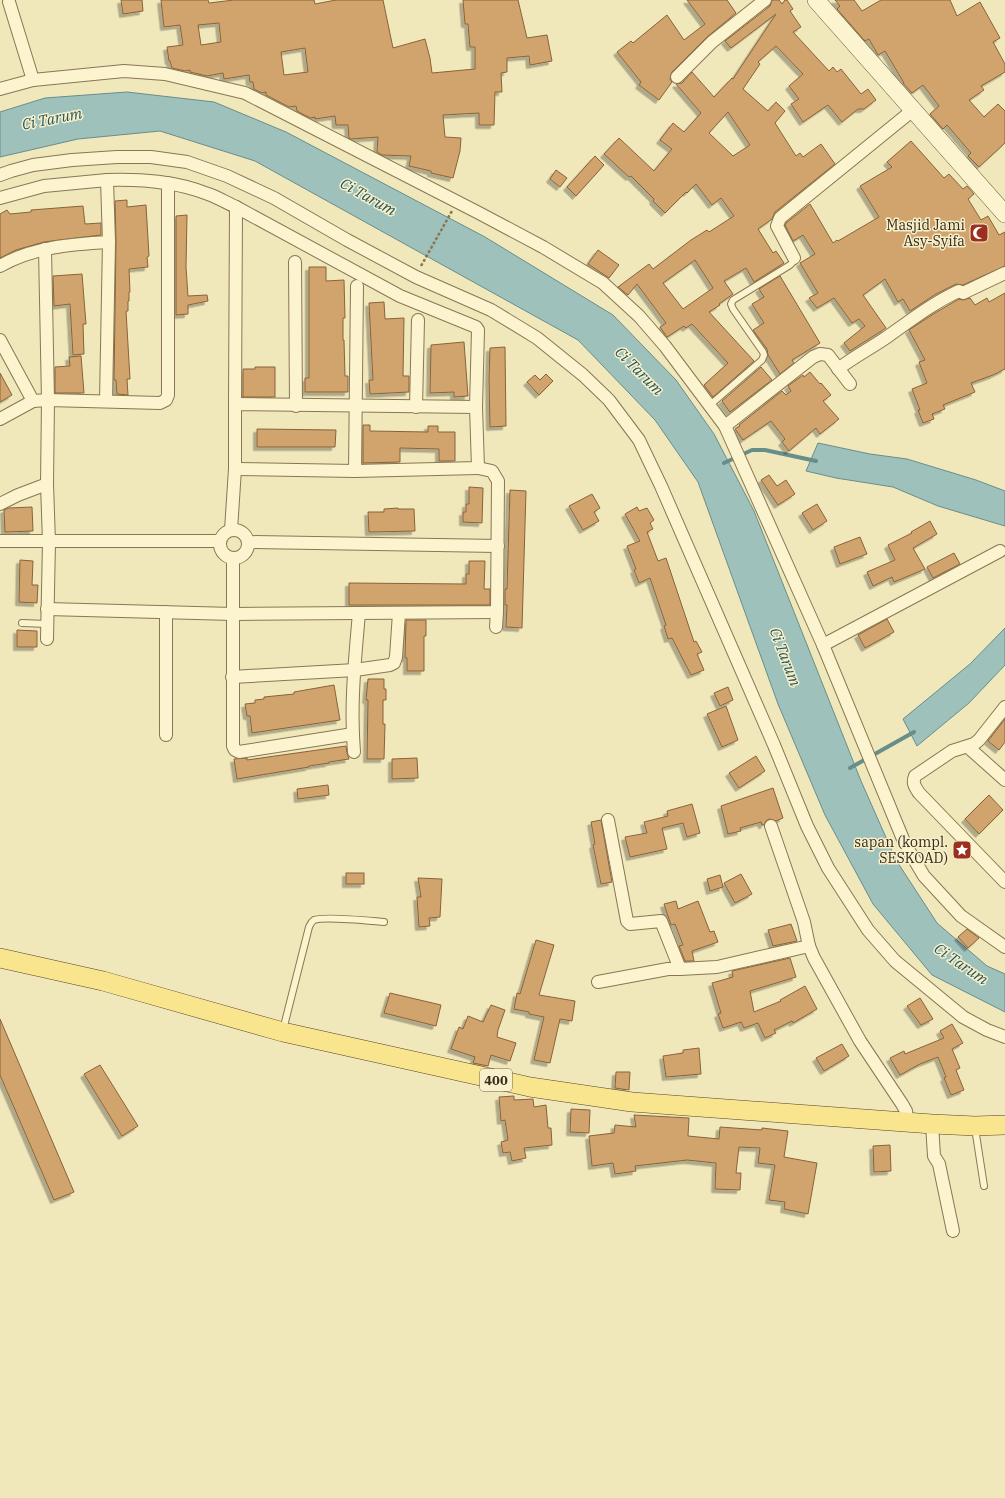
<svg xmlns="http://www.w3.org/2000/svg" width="1005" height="1498" font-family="'IBM Plex Serif',serif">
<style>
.water{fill:#9fc1bb;stroke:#678e8a}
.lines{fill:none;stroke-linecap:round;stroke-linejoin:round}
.stream{stroke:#678e8a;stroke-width:4}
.building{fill:#d1a46e;stroke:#896338;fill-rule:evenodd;filter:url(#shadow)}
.lane-casing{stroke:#887754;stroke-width:8}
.street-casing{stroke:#887754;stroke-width:14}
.secondary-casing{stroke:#6a5737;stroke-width:18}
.primary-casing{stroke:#554329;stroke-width:20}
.path{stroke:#887754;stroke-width:2.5;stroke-dasharray:3 2;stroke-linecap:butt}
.lane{stroke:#fbf4ce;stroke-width:6}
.street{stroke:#fbf4ce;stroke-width:12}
.secondary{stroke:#fbf4ce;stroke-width:17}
.primary{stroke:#f8e58e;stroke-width:19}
.labels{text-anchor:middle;stroke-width:3;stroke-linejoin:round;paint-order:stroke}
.shield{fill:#f7f0cb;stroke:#70664f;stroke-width:1}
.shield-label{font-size:13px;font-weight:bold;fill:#362b1a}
.poi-label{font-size:14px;fill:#362b1a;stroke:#f7f0cb;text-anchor:end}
.water-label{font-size:15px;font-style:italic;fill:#285457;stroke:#f7f0cb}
</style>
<defs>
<filter id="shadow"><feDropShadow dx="-3.5" dy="3.5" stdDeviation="0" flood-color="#0004"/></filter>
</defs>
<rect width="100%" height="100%" fill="#f0e7bb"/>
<g class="water">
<path d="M127 92 214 102 286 132 485 237 613 315 676 380 714 434 754 511 861 781 896 860 937 923 987 966 1005 974V1012L932 975 873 904 825 815 778 704 698 482 655 420 578 340 255 161 160 131 78 139 0 157V112L45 98Z"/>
<path d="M818 443 870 454 907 459 976 480 1005 491V526L938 506 893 487 836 478 806 471Z"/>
<path d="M1005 628V665L969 703 917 746 903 719 970 664Z"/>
</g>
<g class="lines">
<g class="stream">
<path d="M724 463 752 450H765L816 461"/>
<path d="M850 768 914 732"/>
</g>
</g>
<g class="building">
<path d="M121 0H142L143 11 123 14Z"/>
<path d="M161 0H208L209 3 234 0H314L315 4 336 0H383L393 48 425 39 430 58 432 73 475 69V47H470L468 24H465L463 0H518L527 38 547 35 552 61 530 65 529 56 507 58V72L501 73 502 92H495L494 125H479V113L443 115 445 137 461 138 460 151 453 178 431 173V171L409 166 411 156 382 155 377 152 378 137 351 139 349 138 348 125H336L335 116 315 119V117L310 118 297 111 296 106 289 107 266 95V92L262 93 254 89 253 82H250L249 75 224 79 223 73 207 76 190 72V70L185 71 172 68 170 61H169L167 47 183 45 180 25 164 27ZM219 23 221 42 201 45 198 25ZM305 48 308 72 284 75 281 52Z"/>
<path d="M687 0H727L736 13 707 37 672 72 670 79 672 82 659 100 639 85 641 82 617 52 631 41 633 43 667 15 684 40 705 24Z"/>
<path d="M772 0H779L782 4 785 0H787L793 9 790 11 801 27 793 32 829 71 833 67 837 72 841 69 861 94 868 89 876 100 864 109H858L842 122 828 105 803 122 791 104 799 99 789 86 803 74 776 46 758 62 760 64 743 89 768 111 776 102 785 111 775 123 796 156 800 153 803 157 821 144 835 164 775 212 772 219 758 229 773 253 776 251 784 263 754 282 746 268 724 281 733 294 719 304 720 305 709 312 754 361 713 397 704 385 728 363 692 324 686 328 684 326 667 337 660 327 666 323 637 284 628 295 618 287 649 264 653 269 691 240 707 230 709 232 734 216 721 198 712 205 696 184 687 193 686 192 665 213 653 201 654 199 631 176 629 177 604 154 619 138 654 171 672 149 660 140 673 123 684 132 701 113 676 84 682 83 692 72 714 97 732 78 733 79 776 14 731 48 725 41 770 6ZM728 112 750 145 733 156 709 133ZM695 260 713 288 683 309 663 283Z"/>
<path d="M835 0H854L862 11 881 0H950L957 16 980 2 1000 38 993 42 1005 64V72L981 86 984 90 969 100 984 117 998 104 1005 111V143L979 167 968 156 971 153 947 125 943 129 930 114 939 106 923 85 912 93 903 83H904L885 51 878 55 869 39 865 41 837 9 840 6Z"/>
<path d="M911 141 944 178 949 174 963 189 967 186 974 194 968 199 981 220 988 216 999 235 1005 232V266L963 285 956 284 936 294 910 311 903 299 898 302 885 279 863 295 886 328 850 351 844 343 865 326 859 319 852 323 834 298 817 308 809 298 818 293 800 263 815 254 803 235 793 241 785 225 786 223 810 204 833 243 837 240 838 241 879 217 860 186 892 167 887 162Z"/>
<path d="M595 156 604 165 576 196 567 187Z"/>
<path d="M556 170 567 178 560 187 550 179Z"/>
<path d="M127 200V207L146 205 149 256 147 257 148 267 129 269 130 292H129V301H128V311H126L130 379H127L128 395 117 394 116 380H114L116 242 115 201Z"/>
<path d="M83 206 85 224 101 223V235L44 242 16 250 0 258V214L7 210 10 214 31 212V210Z"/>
<path d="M187 215 186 267 188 296 207 295 208 301 188 305V314L176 315V216Z"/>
<path d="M598 250 619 265 609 278 588 264Z"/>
<path d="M309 267H326V281L344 280 345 318H343V340H344L345 376H348V392H305V378H309Z"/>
<path d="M82 274 86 324H83L84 354 73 355 70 304 54 306 53 276Z"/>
<path d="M780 276 820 343 792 360 794 363 780 374 768 355 767 349 753 330 764 323 752 304 764 297 759 289Z"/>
<path d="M1005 293V369L993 375 971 383 975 392 943 405 945 409 932 414 934 419 923 423 918 410H920L912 389 927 383 919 362 925 360 909 330 935 313 959 299 963 300 970 298 975 305 987 298 989 302Z"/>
<path d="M384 302 385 319 404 318 403 376H409V392L370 394 369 380H373L369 303Z"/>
<path d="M464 342 468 396 454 397V392L430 393 431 345Z"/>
<path d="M505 347 506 426 490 427 489 379 490 348Z"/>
<path d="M81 356 84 393H55V367L70 366 69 357Z"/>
<path d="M255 367H275V397H243V369H255Z"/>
<path d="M761 367 772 380 730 412 722 401Z"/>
<path d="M810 372 820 384 821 383 831 395 823 401 839 419 820 434 816 428 789 451 782 442 785 439 771 421 743 440 735 429 740 426 739 425 782 391 786 395 791 391 788 386 803 375 804 377Z"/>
<path d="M0 373 12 395 0 402Z"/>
<path d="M546 374 553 381 539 395 527 382 535 375 540 380Z"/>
<path d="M363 425H370V431L428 432V426H438V432H455V461H439V449L400 448V462L363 463Z"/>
<path d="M257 429 336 430 335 447H257Z"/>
<path d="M769 475 777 486 786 480 795 494 778 505 761 480Z"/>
<path d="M469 487 483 488 482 523 463 522V512H466V504H469Z"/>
<path d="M510 490 526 491 522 628 506 627 507 605H505V589H507Z"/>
<path d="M592 494 600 508 594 512 599 521 583 530 569 506Z"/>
<path d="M817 504 827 521 813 530 802 513Z"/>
<path d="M32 507 33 531 5 532 4 510 9 508Z"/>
<path d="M637 507 639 511 647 508 654 520 650 523 653 529 647 532 658 561 666 558 694 642 696 641 702 652 697 654 704 670 691 675 672 638 668 639 664 626 666 625 650 578 639 583 634 570 636 569 627 546 640 541 625 514Z"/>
<path d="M398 508V509H414L415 531 369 532 368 512H384V509Z"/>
<path d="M930 521 937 534 913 548 925 569 894 582 892 577 873 586 867 572 895 560 888 545 912 533 911 532Z"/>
<path d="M860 537 867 554 840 564 834 547Z"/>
<path d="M954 553 960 564 933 578 927 567Z"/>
<path d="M20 560 33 561 32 585H38L37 603 19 602Z"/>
<path d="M469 561H485L484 589H490V605H349V583L466 584V574H469Z"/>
<path d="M887 619 894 632 865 648 858 635Z"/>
<path d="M406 620H426V636H424V671H407V658H405Z"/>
<path d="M17 630 37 631V647H17Z"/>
<path d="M368 679H384V689H386V700H383V724H385L384 759H367L368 700H366Z"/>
<path d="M334 685 340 720 252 733 250 716H247L245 704 255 703V700L264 699V697L294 694V692Z"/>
<path d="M728 687 733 700 720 706 714 693Z"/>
<path d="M726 706 738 740 722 747 707 714Z"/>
<path d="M1005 719V742L999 750 988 741Z"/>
<path d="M346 746 347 753 349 759 329 762V763L309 766V767L237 779 234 759 247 758V760Z"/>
<path d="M756 756 765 771 739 788 729 773Z"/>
<path d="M417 758 418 778 392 779V759Z"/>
<path d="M328 785 329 795 298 799 297 789Z"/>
<path d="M773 788 783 818 776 821 769 819 766 821 764 825H762L761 822 740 828 741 831 728 834 721 806Z"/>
<path d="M989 795 1003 810 979 834 965 819Z"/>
<path d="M692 804 700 833 687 837 683 823 662 828 667 849 630 857 625 837 647 833 644 822 668 816 667 811Z"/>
<path d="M601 820 612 882 601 884 593 845 595 844 591 822Z"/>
<rect x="346" y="873" width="18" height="11"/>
<path d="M741 874 752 894 735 903 724 883Z"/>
<path d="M720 875 723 887 710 891 707 879Z"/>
<path d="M418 878 442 879 440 917 429 918 430 926 419 927 417 897H421Z"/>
<path d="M676 901 678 909 698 901 710 932 714 931 718 942 692 951 694 961H685L679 946 683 945 675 924 671 925 664 904Z"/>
<path d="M791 924 797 941 773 946 768 930Z"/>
<path d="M967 929 979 938 968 948 958 937Z"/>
<path d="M536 940 554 945 539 995 575 1001 572 1021 560 1019 550 1063 534 1060 544 1017 529 1014V1012L514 1009 517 993 520 994Z"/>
<path d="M790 958 796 977 750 991 754 1012 781 1001 780 1000 805 986 817 1009 793 1023 792 1021 774 1030 776 1033 765 1038 758 1023 744 1028 741 1022 723 1028 718 1014 721 1013 712 983 733 977 732 971Z"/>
<path d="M390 993 441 1005 436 1026 384 1013Z"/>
<path d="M920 998 933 1019 921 1025 907 1006Z"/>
<path d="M491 1005 505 1010 498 1030 497 1037 516 1043 510 1061 491 1055 488 1066 473 1063 475 1057 451 1049 459 1027 463 1029 468 1016 483 1022Z"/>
<path d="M0 1019 74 1192 54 1200 0 1075Z"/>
<path d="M952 1024 963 1043 952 1049 960 1068 956 1070 964 1090 951 1095 944 1078 946 1077 938 1057 920 1064 900 1075 890 1058 904 1051 905 1054 944 1038 940 1031Z"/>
<path d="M842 1044 849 1056 824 1071 816 1058Z"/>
<path d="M699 1048 701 1074 666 1077 663 1056 683 1053V1050Z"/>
<path d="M100 1065 138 1126 122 1136 84 1074Z"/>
<path d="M616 1072H630L629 1090 615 1088Z"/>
<path d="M514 1096V1100L533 1099 534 1107 546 1105 548 1128H551L552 1145 524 1148 526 1158 512 1161 510 1152 503 1153 501 1142 508 1140 505 1120 501 1121 499 1097Z"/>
<path d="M571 1109 590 1110 589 1133 570 1132Z"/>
<path d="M634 1115 689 1118 688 1136 719 1139 720 1127 762 1130V1128L788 1131 784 1157 817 1163 808 1214 784 1209 785 1202 769 1200 775 1165 758 1163 760 1148 739 1147 736 1173H741L740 1190 715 1189 716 1163 687 1160 635 1166 636 1171 615 1174 613 1163 592 1166 589 1136 614 1133 615 1125 636 1127Z"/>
<path d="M890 1145 891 1171 874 1172 873 1146Z"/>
</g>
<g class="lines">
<defs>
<g id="lane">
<path d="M710 405 762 360 764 355 763 352 733 309 731 304 733 300 790 265 793 262 794 258"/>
<path d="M22 623 47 624"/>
<path d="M283 1030 309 927C310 925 311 922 314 920 324 916 371 921 384 922"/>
<path d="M975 1128 984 1186"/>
</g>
<g id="street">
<path d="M9 2 33 80"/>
<path d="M677 77 712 42 765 0"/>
<path d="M0 89 33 80 124 71 165 74 245 93 479 213 543 247 603 283 639 316 665 346 725 426 823 645 905 844 924 876 961 916 1005 947"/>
<path d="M0 175 11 171 33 165 72 160 117 157H151L187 162 227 176 274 198 347 240 416 277 491 310 537 338 583 375 609 400 639 440 661 486 774 745 807 826 828 868 868 930 895 961 963 1017 987 1030 1005 1037"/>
<path d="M107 180C141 179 175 181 208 194 217 197 227 203 236 207L235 404"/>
<path d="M0 198 44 186 107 180 109 242C72 244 33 247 0 266"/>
<path d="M45 249 48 400 47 484 49 542 47 639"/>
<path d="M794 258 777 226 780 218 913 110"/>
<path d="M295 262 296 406"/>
<path d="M0 340 33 401 48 400 160 403 166 400 168 395V183"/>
<path d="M838 369C854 357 871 348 887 337 911 320 933 303 959 291L963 293 1005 273"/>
<path d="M106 401 109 242"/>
<path d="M416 407 418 320"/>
<path d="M0 419 33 401"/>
<path d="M725 426 813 357 820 354 828 355 850 384"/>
<path d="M235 469 355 471 478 468 476 407 478 330 476 327 400 296 236 207"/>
<path d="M355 471 357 286"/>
<path d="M0 504 18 495 47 484"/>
<circle cx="234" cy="544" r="14"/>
<path d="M231 530 235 469V404L476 407"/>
<path d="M0 541H220"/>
<path d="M248 542 498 546"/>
<path d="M233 558V746L235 750 239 752 353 734"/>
<path d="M47 609 233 614 359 613"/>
<path d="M496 627 497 612"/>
<path d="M823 645 1000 551"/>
<path d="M232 677 355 670 390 665 394 663 396 657 399 613"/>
<path d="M1005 707 979 740 974 744 952 751 915 776C912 783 915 787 919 793L1005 882"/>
<path d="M166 735V612"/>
<path d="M968 747 1005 780"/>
<path d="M354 752C350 706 355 659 359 613L497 612 498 481 492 471 478 468"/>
<path d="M608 820 627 921 630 924 661 921 680 969 717 967 809 946"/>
<path d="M771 826 804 922 809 946 814 958 860 1041 902 1104 906 1111 908 1122"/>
<path d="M598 982 668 969H680"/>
<path d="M932 1124 934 1156 939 1164 953 1231"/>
</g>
<path id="secondary" d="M816 0 1005 214"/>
<path id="primary" d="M0 958 103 981 283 1032 530 1087 632 1102 932 1124 975 1126 1005 1125"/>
</defs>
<use href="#lane" class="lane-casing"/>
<use href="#street" class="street-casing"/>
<use href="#secondary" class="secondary-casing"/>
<use href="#primary" class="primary-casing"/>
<path class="path" d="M421 266 452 211"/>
<use href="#lane" class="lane"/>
<use href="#street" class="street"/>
<use href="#secondary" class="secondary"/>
<use href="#primary" class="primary"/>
</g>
<defs>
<symbol id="mosque-square" viewBox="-11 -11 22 22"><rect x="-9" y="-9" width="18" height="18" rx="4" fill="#9b2f20" stroke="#f7f0cb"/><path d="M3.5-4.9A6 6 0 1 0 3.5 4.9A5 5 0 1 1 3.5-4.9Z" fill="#fff"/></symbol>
<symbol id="sight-square" viewBox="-11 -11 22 22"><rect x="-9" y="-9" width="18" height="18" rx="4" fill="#9b2f20" stroke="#f7f0cb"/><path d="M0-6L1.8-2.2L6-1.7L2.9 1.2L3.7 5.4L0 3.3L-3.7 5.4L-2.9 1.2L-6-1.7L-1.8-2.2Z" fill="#fff"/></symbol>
</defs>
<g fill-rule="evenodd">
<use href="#mosque-square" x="968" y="222" width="22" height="22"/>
<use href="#sight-square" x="951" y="839" width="22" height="22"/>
</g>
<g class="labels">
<rect class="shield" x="480" y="1069" width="32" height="22" rx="3"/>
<g class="shield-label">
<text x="496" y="1085">400</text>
</g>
<g class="poi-label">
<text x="965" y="230">Masjid Jami<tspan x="965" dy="16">Asy-Syifa</tspan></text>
<text x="948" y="847">sapan (kompl.<tspan x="948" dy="16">SESKOAD)</tspan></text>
</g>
<g class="water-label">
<text transform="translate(52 119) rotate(-11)" y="5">Ci Tarum</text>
<text transform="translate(368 197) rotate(29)" y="5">Ci Tarum</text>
<text transform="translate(639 371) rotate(45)" y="5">Ci Tarum</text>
<text transform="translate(785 657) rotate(69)" y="5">Ci Tarum</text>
<text transform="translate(961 964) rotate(34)" y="5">Ci Tarum</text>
</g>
</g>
</svg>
